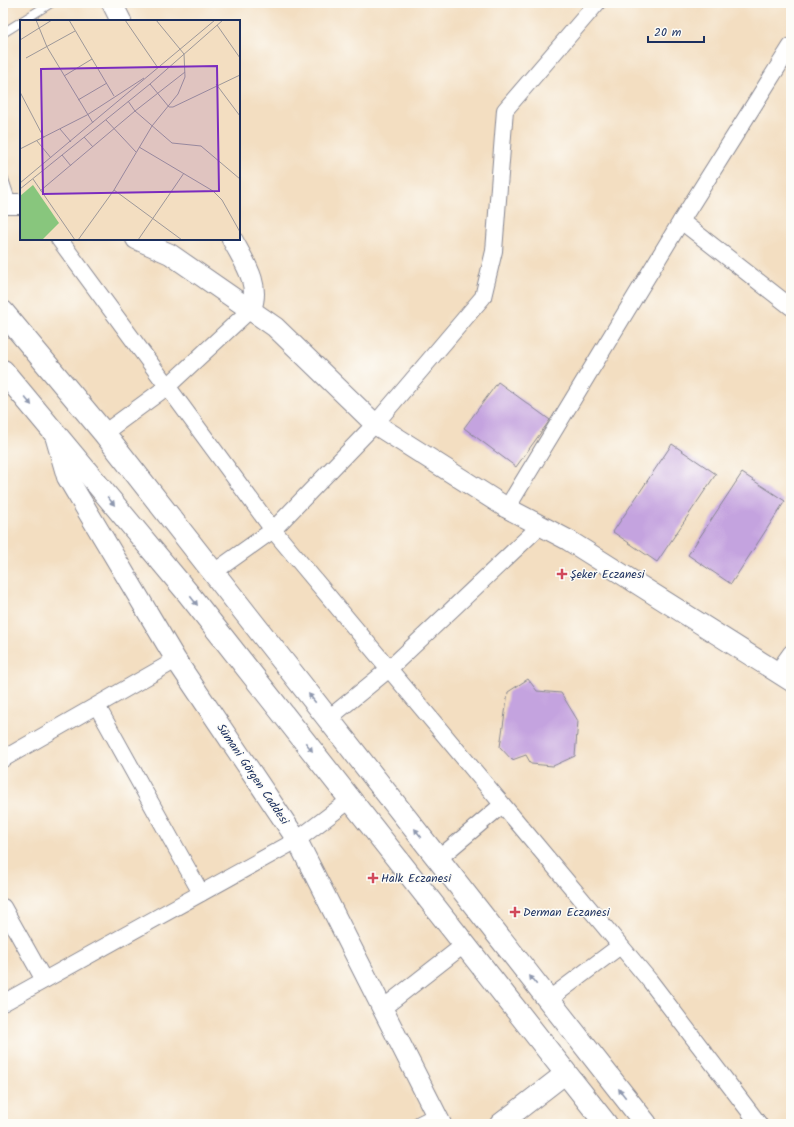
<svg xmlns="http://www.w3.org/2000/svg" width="794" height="1127" font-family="Kalam,sans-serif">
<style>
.building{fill:#c4a3df}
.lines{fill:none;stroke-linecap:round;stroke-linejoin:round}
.service-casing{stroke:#878690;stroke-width:10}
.minor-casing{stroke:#878690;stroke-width:18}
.tertiary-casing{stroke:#878690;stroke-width:22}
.primary-casing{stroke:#878690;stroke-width:24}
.service{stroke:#fff;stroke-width:8}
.minor{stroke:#fff;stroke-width:16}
.tertiary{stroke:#fff;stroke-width:20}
.primary{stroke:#fff;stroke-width:22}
.oneway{fill:#8d97ae}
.poi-dot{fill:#d1495b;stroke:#fdfcf7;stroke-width:1.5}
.labels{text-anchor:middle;stroke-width:3;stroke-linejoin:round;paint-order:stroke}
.poi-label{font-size:12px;fill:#1b2f5e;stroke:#fdfcf7;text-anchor:start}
.street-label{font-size:12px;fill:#1b2f5e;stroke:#fdfcf7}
.inset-road{fill:none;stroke:#9d9899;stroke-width:1}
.view{fill:#7b2cbf;fill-opacity:0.15;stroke:#7b2cbf;stroke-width:2}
.inset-edge{fill:none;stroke:#1b2f5e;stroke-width:2}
</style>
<rect width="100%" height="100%" fill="#fdfcf7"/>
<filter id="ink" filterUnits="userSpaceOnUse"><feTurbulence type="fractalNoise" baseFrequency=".025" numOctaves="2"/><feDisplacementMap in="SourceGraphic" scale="8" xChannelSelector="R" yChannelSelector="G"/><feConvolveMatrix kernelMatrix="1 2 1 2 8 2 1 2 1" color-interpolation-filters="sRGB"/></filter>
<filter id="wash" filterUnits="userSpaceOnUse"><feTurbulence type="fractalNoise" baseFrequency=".012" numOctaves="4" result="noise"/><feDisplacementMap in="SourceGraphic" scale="16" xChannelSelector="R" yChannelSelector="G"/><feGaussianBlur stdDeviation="0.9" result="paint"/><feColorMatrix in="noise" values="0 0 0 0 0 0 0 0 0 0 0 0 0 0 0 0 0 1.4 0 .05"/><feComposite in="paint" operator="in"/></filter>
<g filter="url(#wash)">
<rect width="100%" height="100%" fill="#f3dec1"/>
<g id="blocks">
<g class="building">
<path d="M498 382 550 420 516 467 464 428Z"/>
<path d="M672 444 716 474 657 562 613 532Z"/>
<path d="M742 473 785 501 731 584 688 555Z"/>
<path d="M528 679 537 691 561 693 578 721 575 756 553 766 531 764 526 755 512 760 500 747 508 692Z"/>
</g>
</g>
</g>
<g filter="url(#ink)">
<use href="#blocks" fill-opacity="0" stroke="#878690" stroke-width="1"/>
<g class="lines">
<defs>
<g id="service">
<path d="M3 33 51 3"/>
<path d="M3 176 12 203"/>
</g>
<g id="minor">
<path d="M681 221 791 307"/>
<path d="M59 239 273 530 650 981 759 1124"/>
<path d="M104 433 168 386 251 309"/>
<path d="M507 508 681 221 791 46"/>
<path d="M214 572 273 530 375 424 483 297 494 251 505 110 597 3"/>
<path d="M778 671 791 653"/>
<path d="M97 706 201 893"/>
<path d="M328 719 389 669 540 526"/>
<path d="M3 759 176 660"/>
<path d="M438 859 502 805"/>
<path d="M3 907 44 980"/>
<path d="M548 1000 620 946"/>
<path d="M3 1003 297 840 350 800"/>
<path d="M383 1008 465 944"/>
<path d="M420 1124 438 1115"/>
</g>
<g id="tertiary">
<path d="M112 3 121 21"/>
<path d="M3 204H21"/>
<path d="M136 239 170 254 275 327 375 424 507 508 568 540 791 681"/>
<path d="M232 239C244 262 261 284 251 309"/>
<path d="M54 432 67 477 176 660 297 840 441 1124"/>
<path d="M500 1124 566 1073"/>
</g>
<g id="primary">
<path d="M3 312 104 433 646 1124"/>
<path d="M3 371 187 592 606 1124"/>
</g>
</defs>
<use href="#service" class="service-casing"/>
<use href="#minor" class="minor-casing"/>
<use href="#tertiary" class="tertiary-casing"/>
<use href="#primary" class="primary-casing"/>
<use href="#service" class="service"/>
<use href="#minor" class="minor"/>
<use href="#tertiary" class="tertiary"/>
<use href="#primary" class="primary"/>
</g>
<defs><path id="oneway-solid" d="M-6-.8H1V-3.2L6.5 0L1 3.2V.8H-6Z"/></defs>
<g class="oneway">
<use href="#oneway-solid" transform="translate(28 401) rotate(50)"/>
<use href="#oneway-solid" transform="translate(111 501) rotate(50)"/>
<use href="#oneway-solid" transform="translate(194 601) rotate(52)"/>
<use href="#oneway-solid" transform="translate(312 698) rotate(-128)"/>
<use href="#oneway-solid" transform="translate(309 747) rotate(52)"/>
<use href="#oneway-solid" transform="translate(418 833) rotate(-128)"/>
<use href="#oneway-solid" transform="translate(533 980) rotate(-128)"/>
<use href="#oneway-solid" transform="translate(622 1093) rotate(-128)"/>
</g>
</g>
<g class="poi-dot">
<path d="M560 568h4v4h4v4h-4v4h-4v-4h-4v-4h4z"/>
<path d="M371 872h4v4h4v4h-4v4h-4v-4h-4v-4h4z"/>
<path d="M513 906h4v4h4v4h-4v4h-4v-4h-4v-4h4z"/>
</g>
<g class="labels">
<g class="poi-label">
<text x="570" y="578">Şeker Eczanesi</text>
<text x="381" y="882">Halk Eczanesi</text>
<text x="523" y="916">Derman Eczanesi</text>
</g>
<g class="street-label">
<text transform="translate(253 774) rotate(56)" y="4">Sümani Görgen Caddesi</text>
</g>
</g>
<g transform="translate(20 20)">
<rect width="220" height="220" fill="#f3dec1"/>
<path d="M13 165 39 203 22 220H0V176Z" fill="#88c67d"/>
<path class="inset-road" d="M16 0 27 27 73 103M49 0 94 76M105 0 138 48M197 5 220 38M0 20 32 0M6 38 55 11M44 56 72 39M130 64 149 87H153L220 55M196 64 220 96M0 72 24 118M58 80 87 63M108 81 115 91 152 123 181 126 220 159M86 100 116 132M40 109 51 122M64 117 73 127M17 121 31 138M119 127 193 171 202 180 220 212M0 129 67 95 124 58M42 135 51 146M13 159 55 220M0 163 195 0M0 169 130 64 203 0M94 170 162 220M20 171 115 91 165 52M58 220 94 170 132 106 158 74 165 57 164 34 136 0M118 220 164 153"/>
<path class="view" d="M197 46 199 171 23 174 21 49Z"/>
<rect width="220" height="220" class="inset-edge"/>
</g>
<rect width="794" height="1127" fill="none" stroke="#fdfcf7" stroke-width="16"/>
<path d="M648 36v6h56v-6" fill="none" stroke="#1b2f5e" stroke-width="2"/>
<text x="654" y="36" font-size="12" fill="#1b2f5e" stroke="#fdfcf7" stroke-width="3" paint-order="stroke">20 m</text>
</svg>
